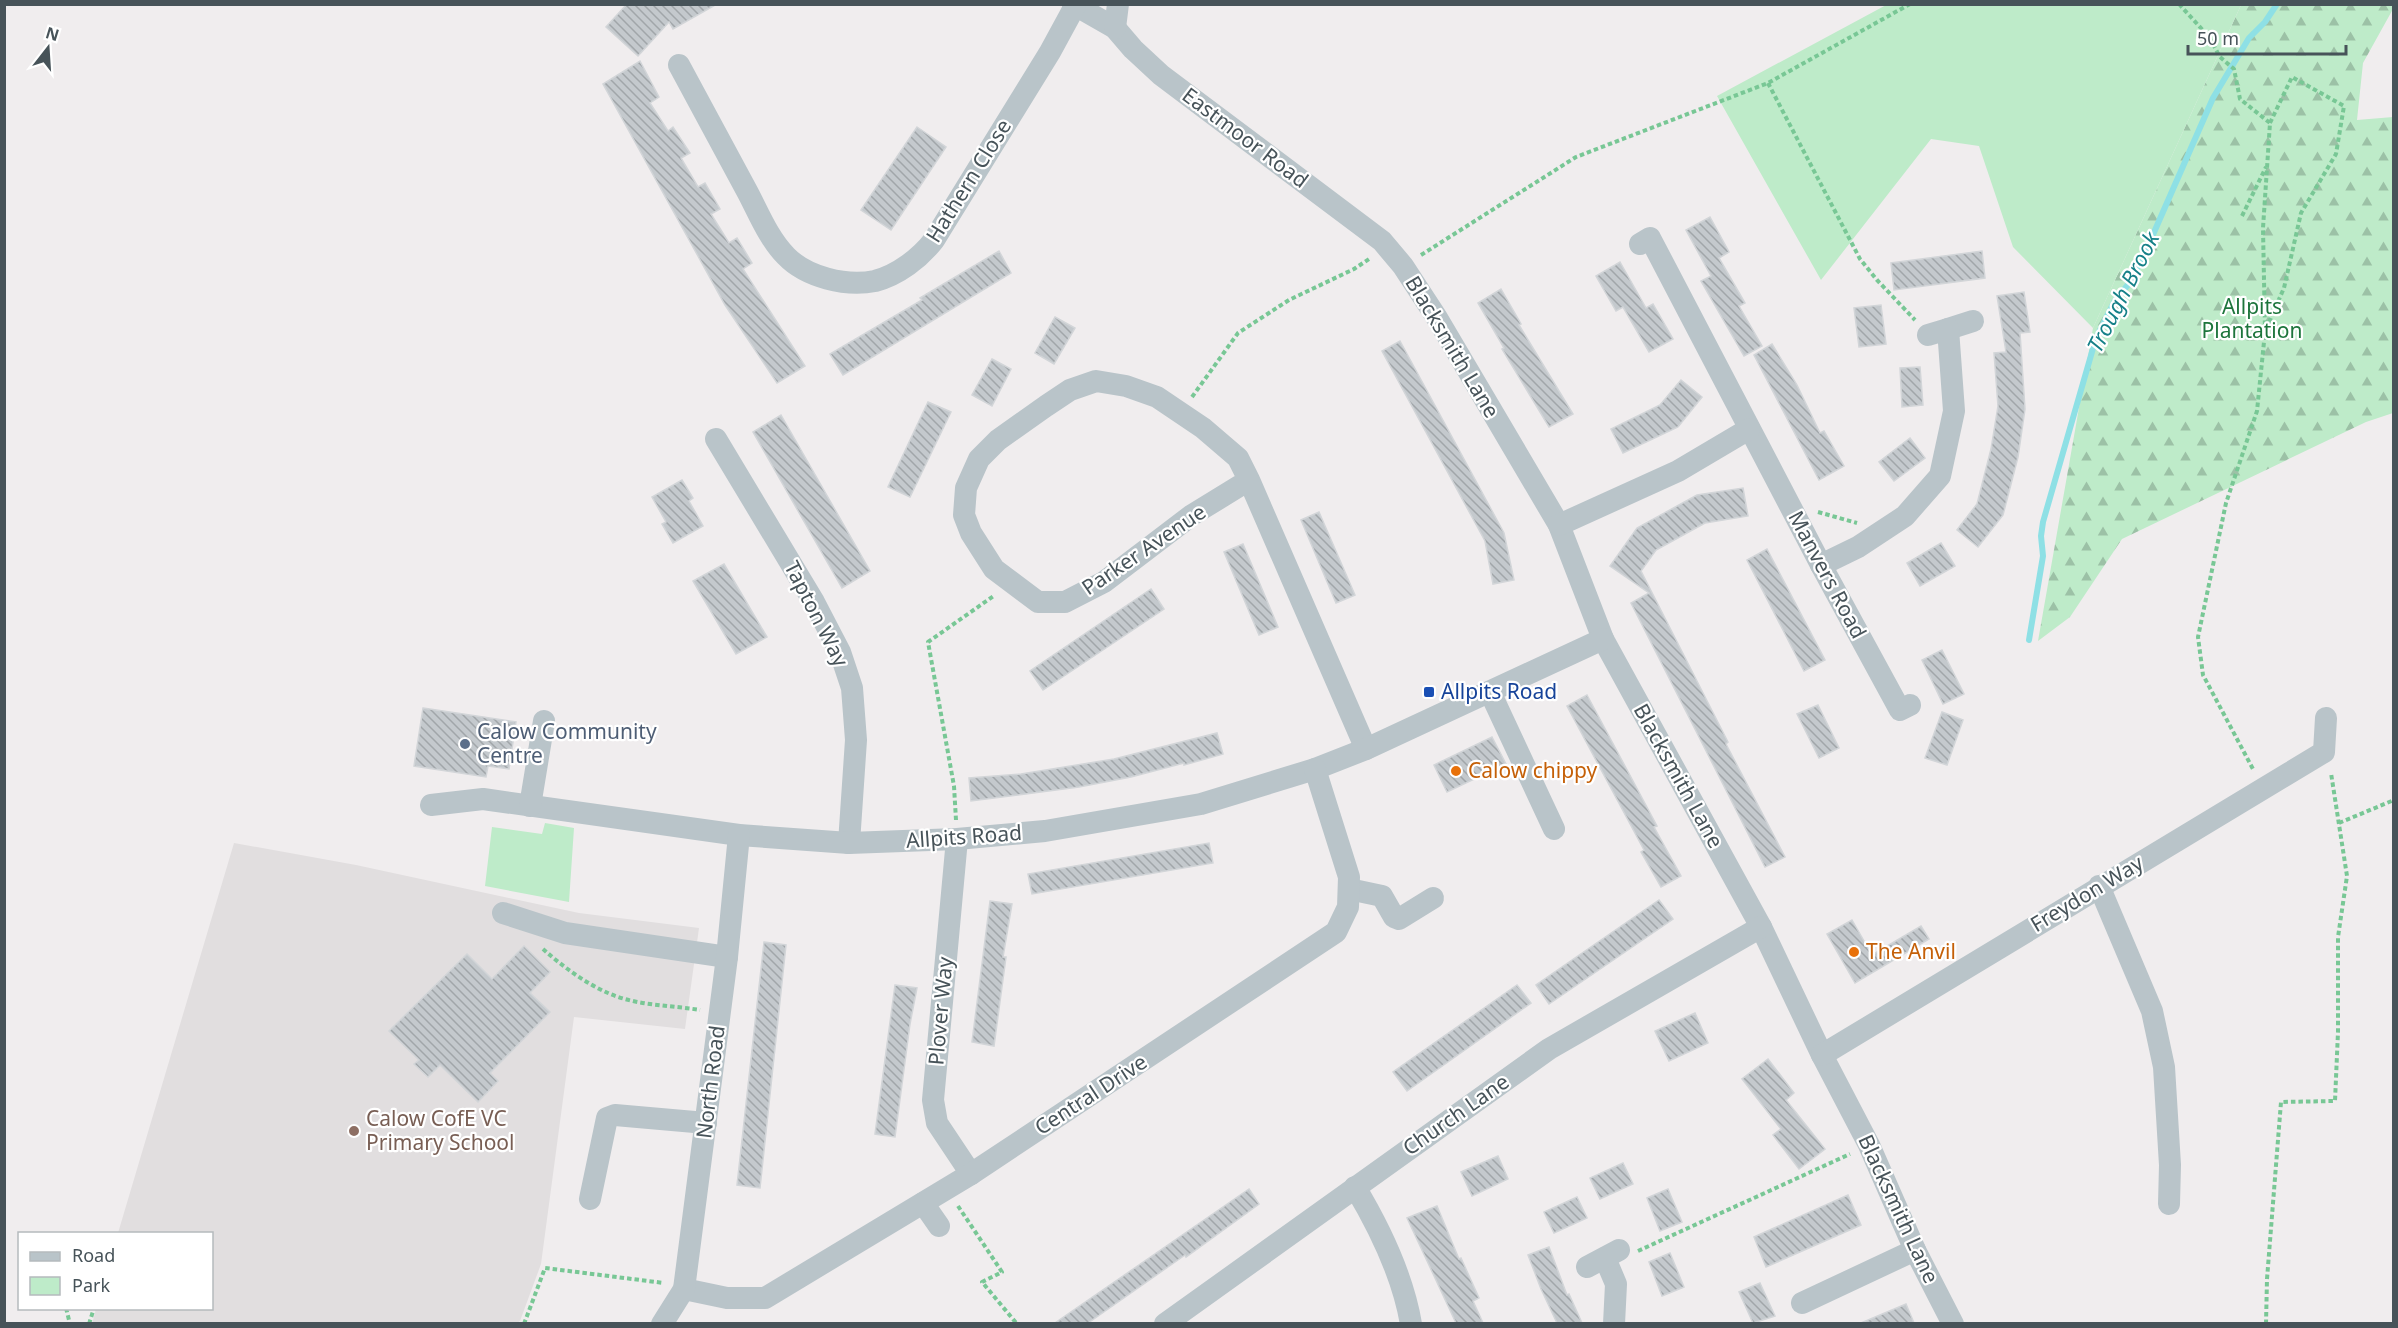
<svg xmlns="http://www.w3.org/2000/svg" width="2398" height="1328" font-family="'Noto Sans',sans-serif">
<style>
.education{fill:#e1dedf}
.forest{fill:url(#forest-firs)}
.green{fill:#beebc9}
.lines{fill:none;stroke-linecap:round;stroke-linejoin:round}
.stream{stroke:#8ee0e5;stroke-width:6}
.building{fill:url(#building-back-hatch);stroke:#d2d5d8;stroke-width:1.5}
.path{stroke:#78c795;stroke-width:4;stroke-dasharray:4.5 3;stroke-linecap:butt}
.minor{stroke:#b9c4c9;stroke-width:22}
.transit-dot{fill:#1a4fb4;stroke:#fff;stroke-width:2}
.service-dot{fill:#5c6f8a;stroke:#fff;stroke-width:2}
.food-dot{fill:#e8710a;stroke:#fff;stroke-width:2}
.education-dot{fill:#8d6e63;stroke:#fff;stroke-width:2}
.labels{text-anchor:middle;stroke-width:4.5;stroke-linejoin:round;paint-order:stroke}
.street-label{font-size:21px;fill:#475359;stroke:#fff}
.park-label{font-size:21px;fill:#1d753c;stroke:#fff}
.transit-label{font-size:21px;fill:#164399;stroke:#fff;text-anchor:start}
.service-label{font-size:21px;fill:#4e5e75;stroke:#fff;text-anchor:start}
.food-label{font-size:21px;fill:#c56008;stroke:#fff;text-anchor:start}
.education-label{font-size:21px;fill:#785e54;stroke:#fff;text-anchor:start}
.water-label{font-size:22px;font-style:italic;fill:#158088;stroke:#fff}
</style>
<defs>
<pattern id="forest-firs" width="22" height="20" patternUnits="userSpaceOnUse" patternTransform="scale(1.5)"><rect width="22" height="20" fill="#beebc9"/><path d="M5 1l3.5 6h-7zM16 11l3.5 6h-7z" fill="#9cc1a6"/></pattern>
<pattern id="building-back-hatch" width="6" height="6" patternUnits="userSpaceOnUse" patternTransform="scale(1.5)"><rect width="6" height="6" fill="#c4c9cd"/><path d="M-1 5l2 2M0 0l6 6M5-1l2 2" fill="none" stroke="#a1a6a9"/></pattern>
</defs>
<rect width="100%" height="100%" fill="#f0edee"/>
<path class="education" d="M234 843 356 865 579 913 699 928 685 1029 574 1017 541 1264 520 1321 516 1324H92L96 1309 212 1308V1234L118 1233Z"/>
<path class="forest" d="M2241 5H2393V9L2363 63 2357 120 2393 117V413L2366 422 2122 539 2070 617 2038 641 2093 328Z"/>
<g class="green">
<path d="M1888 4 2241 5 2093 328 2013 247 1979 146 1931 139 1821 280 1717 96Z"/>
<path d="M545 823 574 828 569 902 485 886 492 827 542 834Z"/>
</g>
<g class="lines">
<path class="stream" d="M2029 640 2043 556 2041 536 2043 522 2096 338 2114 302 2131 281 2148 246 2213 98 2249 38 2265 22 2277 4"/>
</g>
<g class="building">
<path d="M627 4H717L673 29 669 22 638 56 606 27Z"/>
<path d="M640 61 659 97 650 103 668 131 673 127 690 153 681 158 698 187 705 183 720 209 711 214 729 243 737 238 752 263 743 269 805 366 777 383 725 305 603 84Z"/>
<path d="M917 127 946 147 891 230 861 210Z"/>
<path d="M1710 217 1729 252 1719 258 1745 303 1739 306 1762 346 1744 356 1701 281 1711 276 1686 230Z"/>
<path d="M999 251 1011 273 843 375 830 354 922 300 920 298Z"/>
<path d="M1982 251 1985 278 1894 290 1891 263Z"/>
<path d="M1620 262 1646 308 1653 304 1673 339 1649 352 1623 307 1616 311 1596 276Z"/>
<path d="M1501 289 1521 324 1519 325 1573 414 1549 427 1502 349 1504 348 1478 303Z"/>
<path d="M2024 292 2030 332 2020 333 2025 409 2018 457 2003 515 1978 547 1957 530 1977 504 1991 449 1998 406 1994 353 2006 352 1997 296Z"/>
<path d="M1881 305 1886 344 1859 347 1854 308Z"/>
<path d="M1055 317 1075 328 1054 364 1035 353Z"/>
<path d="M1400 341 1504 533 1514 580 1493 584 1485 541 1382 351Z"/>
<path d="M1772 344 1797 385 1820 433 1824 431 1844 466 1819 480 1754 355Z"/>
<path d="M992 359 1011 369 992 406 972 395Z"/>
<path d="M1920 367 1923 405 1902 407 1900 368Z"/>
<path d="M1681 380 1702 397 1678 427 1623 453 1611 429 1660 405Z"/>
<path d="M928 402 951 412 910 497 888 487Z"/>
<path d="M781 415 870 571 842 588 753 432Z"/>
<path d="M1910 438 1925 458 1894 481 1879 462Z"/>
<path d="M682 480 693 498 689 501 703 526 673 543 662 524 666 522 652 497Z"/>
<path d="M1743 488 1748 516 1705 523 1656 550 1641 571 1728 742 1726 744 1785 857 1765 867 1631 603 1649 593 1610 566 1637 528 1697 495Z"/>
<path d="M1319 512 1355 595 1336 603 1301 520Z"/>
<path d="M1941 543 1955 566 1920 586 1907 563Z"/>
<path d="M1243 544 1278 627 1259 635 1224 552Z"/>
<path d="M1767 549 1825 660 1804 671 1747 560Z"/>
<path d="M724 564 767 637 736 654 693 581Z"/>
<path d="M1151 589 1164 609 1043 690 1030 671Z"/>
<path d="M1942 650 1964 694 1943 704 1922 660Z"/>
<path d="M1587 695 1657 826 1654 827 1681 876 1661 887 1641 852 1644 850 1567 706Z"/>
<path d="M1818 705 1839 748 1819 758 1797 714Z"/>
<path d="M423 708 516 722 509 769 488 766 486 777 414 766Z"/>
<path d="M1942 712 1963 720 1947 765 1925 758Z"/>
<path d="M1217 733 1223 754 1184 765V763L1131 777 1079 787 971 801 969 778 1021 774 1114 759Z"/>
<path d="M1492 737 1506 764 1447 792 1434 765Z"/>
<path d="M1209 843 1213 863 1032 894 1028 874Z"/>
<path d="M1659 900 1673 919 1549 1004 1536 985Z"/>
<path d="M990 901 1012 904 1003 957H1006L994 1046 972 1042Z"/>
<path d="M1852 920 1872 955 1921 926 1929 939 1855 983 1827 934Z"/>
<path d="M764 942 786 945 760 1188 737 1185Z"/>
<path d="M524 946 550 972 530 993 550 1012 490 1073 498 1081 478 1102 440 1065 428 1077 414 1064 419 1060 389 1031 467 954 492 979Z"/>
<path d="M895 985 917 988 910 1024 895 1137 875 1134Z"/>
<path d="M1517 985 1531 1003 1407 1091 1393 1072Z"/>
<path d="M1695 1013 1708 1043 1669 1061 1655 1031Z"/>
<path d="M1768 1059 1794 1093 1786 1100 1825 1149 1799 1169 1773 1135 1781 1129 1742 1079Z"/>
<path d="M1498 1156 1508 1179 1472 1196 1461 1172Z"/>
<path d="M1623 1163 1633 1184 1600 1199 1590 1178Z"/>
<path d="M1249 1189 1259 1204 1186 1257 1185 1255 1088 1323H1055Z"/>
<path d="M1668 1189 1682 1222 1660 1231 1647 1198Z"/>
<path d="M1848 1195 1861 1225 1766 1267 1754 1237Z"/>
<path d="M1577 1197 1587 1218 1554 1233 1544 1212Z"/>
<path d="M1437 1206 1459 1259 1461 1258 1479 1298 1473 1301 1483 1323H1456L1407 1218Z"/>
<path d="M1549 1247 1567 1295 1569 1294 1582 1323H1557L1541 1289 1528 1255Z"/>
<path d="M1670 1253 1684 1287 1662 1296 1649 1262Z"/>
<path d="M1760 1283 1775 1316 1753 1323 1739 1292Z"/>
<path d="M1906 1304 1914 1323H1861Z"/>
</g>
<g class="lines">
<g class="path">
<path d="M2179 4 2209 37 2220 57 2234 69 2240 99 2270 123 2263 228 2265 332 2257 411 2226 503 2198 637 2203 675 2254 771"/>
<path d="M1768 83 1860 259 1877 280 1915 320"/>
<path d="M2242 216 2266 167"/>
<path d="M1421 255 1576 157 1768 83 1910 4"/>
<path d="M2266 329 2284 288 2301 213 2336 154 2344 106 2292 77 2270 123"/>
<path d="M1192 397 1238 333 1289 300 1354 269 1369 259"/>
<path d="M1818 512 1857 523"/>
<path d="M956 820 954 786 928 642 995 595"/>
<path d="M2339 823 2394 800"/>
<path d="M543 949C562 966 585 983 608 993 637 1006 670 1005 700 1010"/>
<path d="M958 1206 1002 1272 982 1282 1017 1324"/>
<path d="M1638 1251 1850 1154"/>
<path d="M66 1308 70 1324"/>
<path d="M89 1324 94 1308"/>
<path d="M524 1324 545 1268 664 1283"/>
<path d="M2266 1324 2267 1279 2281 1102 2335 1101 2338 1032V937L2347 876 2331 773"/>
</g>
<g class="minor">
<path d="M1073 4 1115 28 1133 49 1161 75 1382 241 1403 266 1437 318 1559 525 1603 639 1761 927 1822 1055 1869 1145 1915 1250 1953 1324"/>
<path d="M1115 28 1118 4"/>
<path d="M679 65C702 107 725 150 748 193 759 214 769 239 786 256 806 277 846 287 875 281 898 275 920 258 934 240L1050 52 1075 6"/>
<path d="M1640 244 1650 238 1821 565 1900 710 1910 705"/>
<path d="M1948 329 1973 321"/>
<path d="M716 439 814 602 840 652 852 688 856 740 849 843"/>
<path d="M1249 480 1192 515 1104 582 1065 602H1038L994 569 971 533 964 515 966 488 979 459 998 440 1046 406 1070 390 1096 381 1126 386 1157 397 1203 428 1238 458 1249 480 1366 749"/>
<path d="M1559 525 1678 471 1749 429"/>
<path d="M1821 565 1858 547 1905 516 1940 476 1954 411 1948 329 1928 335"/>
<path d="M1490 692 1554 829"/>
<path d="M431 805 483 799 739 835 849 843 957 839 1045 831 1201 804 1315 769 1366 749 1603 639"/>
<path d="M530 806 544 721"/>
<path d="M957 839 933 1100 937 1123 971 1174"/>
<path d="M2099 886 2152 1011 2164 1067 2170 1165 2169 1204"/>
<path d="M1349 889 1382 896 1394 917 1399 919 1433 898"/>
<path d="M503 913 565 933 727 957"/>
<path d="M1822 1055 2324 752 2326 718"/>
<path d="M1355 1187C1379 1227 1403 1277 1411 1324"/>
<path d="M590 1199 607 1118 615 1115 706 1123"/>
<path d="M923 1203 939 1226"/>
<path d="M1605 1258 1616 1284 1614 1324"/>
<path d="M1587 1267 1619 1250"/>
<path d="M684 1289 727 1298H765L971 1174 1336 932 1348 907 1349 877 1315 769"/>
<path d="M1802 1303 1915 1250"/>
<path d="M662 1324 684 1289 727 957 739 835"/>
<path d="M1165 1324 1549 1049 1761 927"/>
</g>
</g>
<rect class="transit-dot" x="1423" y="686" width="12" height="12" rx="3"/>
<circle class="service-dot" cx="465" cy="744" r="6"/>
<g class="food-dot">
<circle cx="1456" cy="771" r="6"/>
<circle cx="1854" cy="952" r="6"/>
</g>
<circle class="education-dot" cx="354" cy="1131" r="6"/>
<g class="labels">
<g class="street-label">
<text transform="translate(1245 138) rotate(37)" y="7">Eastmoor Road</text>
<text transform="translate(969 181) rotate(-58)" y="7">Hathern Close</text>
<text transform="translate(1452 347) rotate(59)" y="7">Blacksmith Lane</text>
<text transform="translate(1144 550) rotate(-34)" y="7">Parker Avenue</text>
<text transform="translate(1827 575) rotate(62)" y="7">Manvers Road</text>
<text transform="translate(816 614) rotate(63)" y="7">Tapton Way</text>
<text transform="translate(1678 776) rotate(61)" y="7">Blacksmith Lane</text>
<text transform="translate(964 837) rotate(-4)" y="7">Allpits Road</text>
<text transform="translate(2087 894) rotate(-31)" y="7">Freydon Way</text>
<text transform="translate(941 1011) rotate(-85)" y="7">Plover Way</text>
<text transform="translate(711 1082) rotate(-83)" y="7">North Road</text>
<text transform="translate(1091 1095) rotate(-33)" y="7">Central Drive</text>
<text transform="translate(1456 1115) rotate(-35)" y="7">Church Lane</text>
<text transform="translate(1898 1209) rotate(65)" y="7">Blacksmith Lane</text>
</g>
<g class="park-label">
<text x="2252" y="314">Allpits<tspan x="2252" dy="24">Plantation</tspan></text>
</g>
<g class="transit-label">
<text x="1441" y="699">Allpits Road</text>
</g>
<g class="service-label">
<text x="477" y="739">Calow Community<tspan x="477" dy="24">Centre</tspan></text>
</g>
<g class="food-label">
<text x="1468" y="778">Calow chippy</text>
<text x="1866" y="959">The Anvil</text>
</g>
<g class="education-label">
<text x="366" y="1126">Calow CofE VC<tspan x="366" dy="24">Primary School</tspan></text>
</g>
<g class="water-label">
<text transform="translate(2123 292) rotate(-63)" y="8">Trough Brook</text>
</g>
</g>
<rect width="2398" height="1328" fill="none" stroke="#475359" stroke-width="12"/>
<rect x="18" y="1232" width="195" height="78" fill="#ffffff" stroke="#b5babd" stroke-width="1.5"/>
<rect x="30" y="1252" width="30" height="9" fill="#b9c4c9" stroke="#b5babd" stroke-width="1.5"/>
<text x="72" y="1262" font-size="18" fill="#475359">Road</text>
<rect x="30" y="1277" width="30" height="18" fill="#beebc9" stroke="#b5babd" stroke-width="1.5"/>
<text x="72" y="1292" font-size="18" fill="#475359">Park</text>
<g transform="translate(48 48) rotate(17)" stroke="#ffffff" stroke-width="4.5" paint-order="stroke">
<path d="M0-4.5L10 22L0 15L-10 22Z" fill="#475359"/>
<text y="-9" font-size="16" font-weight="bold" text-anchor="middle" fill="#475359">N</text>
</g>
<path d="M2188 45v9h158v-9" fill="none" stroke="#475359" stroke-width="3"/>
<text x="2197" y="45" font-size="18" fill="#475359" stroke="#ffffff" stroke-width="4.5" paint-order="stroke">50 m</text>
</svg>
